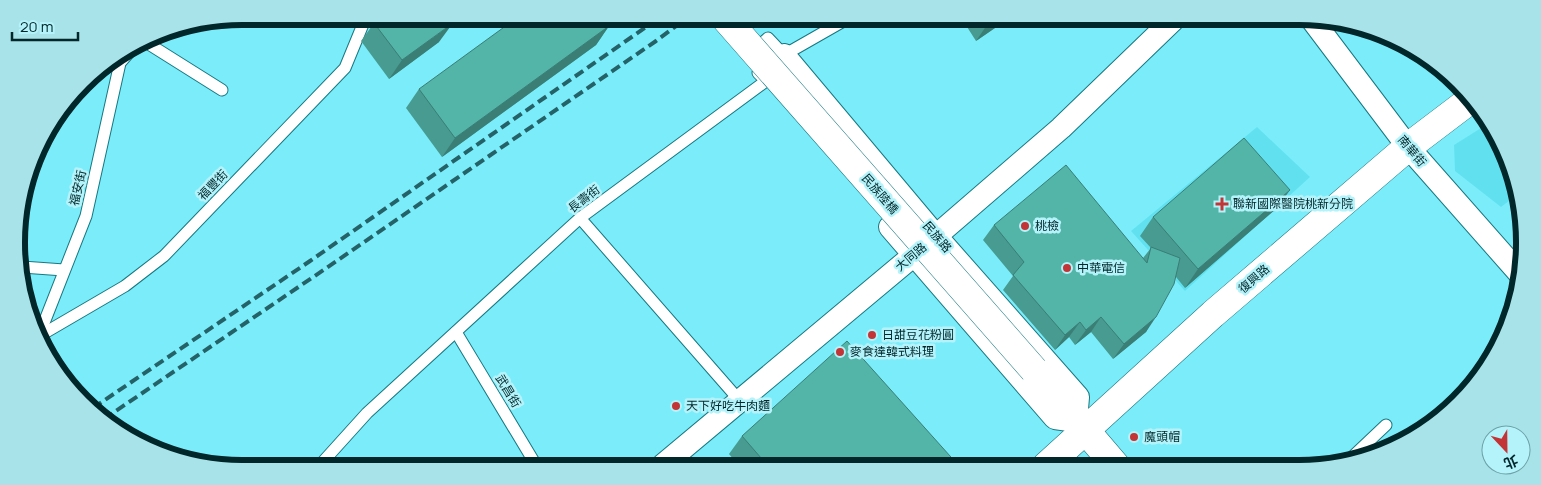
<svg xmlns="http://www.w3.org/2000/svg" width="1541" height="485" font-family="Manrope,'Noto Sans TC',sans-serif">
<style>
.built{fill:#61e1ef}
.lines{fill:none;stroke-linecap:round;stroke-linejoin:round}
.service-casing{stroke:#177881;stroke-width:13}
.minor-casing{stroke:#177881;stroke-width:24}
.tertiary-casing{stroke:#177881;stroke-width:29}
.primary-casing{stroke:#177881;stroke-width:29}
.service{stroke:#fff;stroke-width:11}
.minor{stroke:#fff;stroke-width:22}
.tertiary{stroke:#fff;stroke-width:28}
.primary{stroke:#fff;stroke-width:28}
.rail{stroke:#256268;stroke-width:4;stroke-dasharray:10 5;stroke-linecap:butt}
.tertiary-bridge-casing{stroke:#177881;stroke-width:29;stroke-linecap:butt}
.tertiary-bridge{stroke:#fff;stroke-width:28}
.wall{fill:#479b90}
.shaded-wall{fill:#3a7e76}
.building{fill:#53b4a8;stroke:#3a7e76}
.poi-dot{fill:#c33436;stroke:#b5f3fa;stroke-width:2}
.labels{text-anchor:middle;stroke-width:5;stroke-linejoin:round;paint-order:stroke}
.street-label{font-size:12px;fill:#01272b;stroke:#b5f3fa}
.poi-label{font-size:12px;fill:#01272b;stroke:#b5f3fa;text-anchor:start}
.rim{fill:none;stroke:#01272b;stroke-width:6}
</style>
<rect width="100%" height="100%" fill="#7bedfa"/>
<g class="built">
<path d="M1489 123 1518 194 1501 207 1455 171 1454 145Z"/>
<path d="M1257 127 1310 177 1185 291 1131 231Z"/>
</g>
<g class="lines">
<defs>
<g id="service">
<path d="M144 41 222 90"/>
<path d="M752 52 768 38 784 55 847 19"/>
<path d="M580 218 740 401"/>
<path d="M22 267 64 270"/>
<path d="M456 332 536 465"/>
<path d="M40 333 86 216 120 63 134 47"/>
<path d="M41 335 125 286 164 256 345 68 366 17"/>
<path d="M1349 460 1386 425"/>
<path d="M320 465 367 413 580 218 766 81 758 73"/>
</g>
<g id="minor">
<path d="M1313 21 1408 147 1520 274"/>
<path d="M784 55 936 236 1078 397 1076 421 1055 418 890 227"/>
<path d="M663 465 914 255 1061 128 1173 20"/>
</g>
<path id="tertiary" d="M1034 370 1116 466"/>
<path id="primary" d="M1046 466 1213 314 1408 147 1470 100"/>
</defs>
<use href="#service" class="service-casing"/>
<use href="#minor" class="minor-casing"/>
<use href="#tertiary" class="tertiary-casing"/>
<use href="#primary" class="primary-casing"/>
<use href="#service" class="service"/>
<use href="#minor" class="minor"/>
<use href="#tertiary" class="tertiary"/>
<use href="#primary" class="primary"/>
<g class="rail">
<path d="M93 408 310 261 659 18"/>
<path d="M104 419 325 269 656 41 687 18"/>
</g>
<defs>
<path id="tertiary-bridge" d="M725 18 1034 370"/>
</defs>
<use href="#tertiary-bridge" class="tertiary-bridge-casing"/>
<use href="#tertiary-bridge" class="tertiary-bridge"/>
</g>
<g class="wall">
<path d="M962 19H1008L976 41Z"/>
<path d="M374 23 439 42 389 79 361 41Z"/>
<path d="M609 26 596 45 442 157 406 108 419 89Z"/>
<path d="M1357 27 1370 32 1362 36Z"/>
<path d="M1277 208 1185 288 1176 277 1146 332 1113 359 1091 332 1075 345 1069 337 1055 350 1003 290 1013 276 983 240 994 225 1143 258 1151 248 1140 236 1153 217Z"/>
<path d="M742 436 959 466H739L729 454Z"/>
</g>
<g class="shaded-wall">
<path d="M993 19H1008L976 41 989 22Z"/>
<path d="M453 23 439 42 389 79 402 60Z"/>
<path d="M609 26 596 45 442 157 455 138Z"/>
<path d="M1366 30 1370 32 1362 36Z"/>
<path d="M1290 190 1277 208 1185 288 1198 269Z"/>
<path d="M1101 317 1091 332 1075 345 1086 330Z"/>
<path d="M1156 317 1146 332 1113 359 1124 344Z"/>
<path d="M1080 322 1069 337 1055 350 1065 335Z"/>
</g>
<g class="building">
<path d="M382 17H448L453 23 402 60 374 23Z"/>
<path d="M518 17 603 18 609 26 455 138 419 89Z"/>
<path d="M987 19H993L989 22Z"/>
<path d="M1244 138 1290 190 1198 269 1153 217Z"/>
<path d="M1066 165 1147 263 1151 247 1180 258 1174 284 1156 317 1124 344 1101 317 1086 330 1080 322 1065 335 1013 275 1024 262 994 225Z"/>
<path d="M847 341 959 466H768L742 436Z"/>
</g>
<g class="poi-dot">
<path d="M1219.5 196.5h5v5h5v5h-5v5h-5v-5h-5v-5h5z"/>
<circle cx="1025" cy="226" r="5"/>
<circle cx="1067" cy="268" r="5"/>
<circle cx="872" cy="335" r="5"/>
<circle cx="840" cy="352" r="5"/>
<circle cx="676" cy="406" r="5"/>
<circle cx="1134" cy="437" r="5"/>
</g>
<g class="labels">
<g class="street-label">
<text transform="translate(1412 151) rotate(50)" y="4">南華街</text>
<text transform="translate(213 185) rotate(-46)" y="4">福豐街</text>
<text transform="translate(78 188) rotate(-77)" y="4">福安街</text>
<text transform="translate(880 194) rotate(49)" y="4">民族陸橋</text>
<text transform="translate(584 199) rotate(-38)" y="4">長壽街</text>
<text transform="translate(937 237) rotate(49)" y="4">民族路</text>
<text transform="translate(911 257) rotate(-40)" y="4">大同路</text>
<text transform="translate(1254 279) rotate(-41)" y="4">復興路</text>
<text transform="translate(508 391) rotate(59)" y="4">武昌街</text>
</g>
<g class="poi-label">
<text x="1233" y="208">聯新國際醫院桃新分院</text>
<text x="1035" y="230">桃檢</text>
<text x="1077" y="272">中華電信</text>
<text x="882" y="339">日甜豆花粉圓</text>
<text x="850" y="356">麥食達韓式料理</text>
<text x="686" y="410">天下好吃牛肉麵</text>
<text x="1144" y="441">魔頭帽</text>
</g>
</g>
<path d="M0 0H1541V485H0ZM242 25H1299A217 217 0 0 1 1516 242V243A217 217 0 0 1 1299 460H242A217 217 0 0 1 25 243V242A217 217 0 0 1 242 25Z" fill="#a7e3e9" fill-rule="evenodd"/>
<path class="rim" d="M242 25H1299A217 217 0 0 1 1516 242V243A217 217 0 0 1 1299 460H242A217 217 0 0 1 25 243V242A217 217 0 0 1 242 25Z"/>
<g transform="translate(1506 450) rotate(158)"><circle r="24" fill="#b5f3fa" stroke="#6da1a7"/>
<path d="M0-4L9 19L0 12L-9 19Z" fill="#c33436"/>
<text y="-8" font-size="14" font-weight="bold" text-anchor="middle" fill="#01272b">北</text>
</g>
<path d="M12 32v8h66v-8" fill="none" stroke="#01272b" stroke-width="2.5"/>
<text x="20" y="32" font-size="15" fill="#01272b" stroke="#b5f3fa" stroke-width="4" paint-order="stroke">20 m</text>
</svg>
